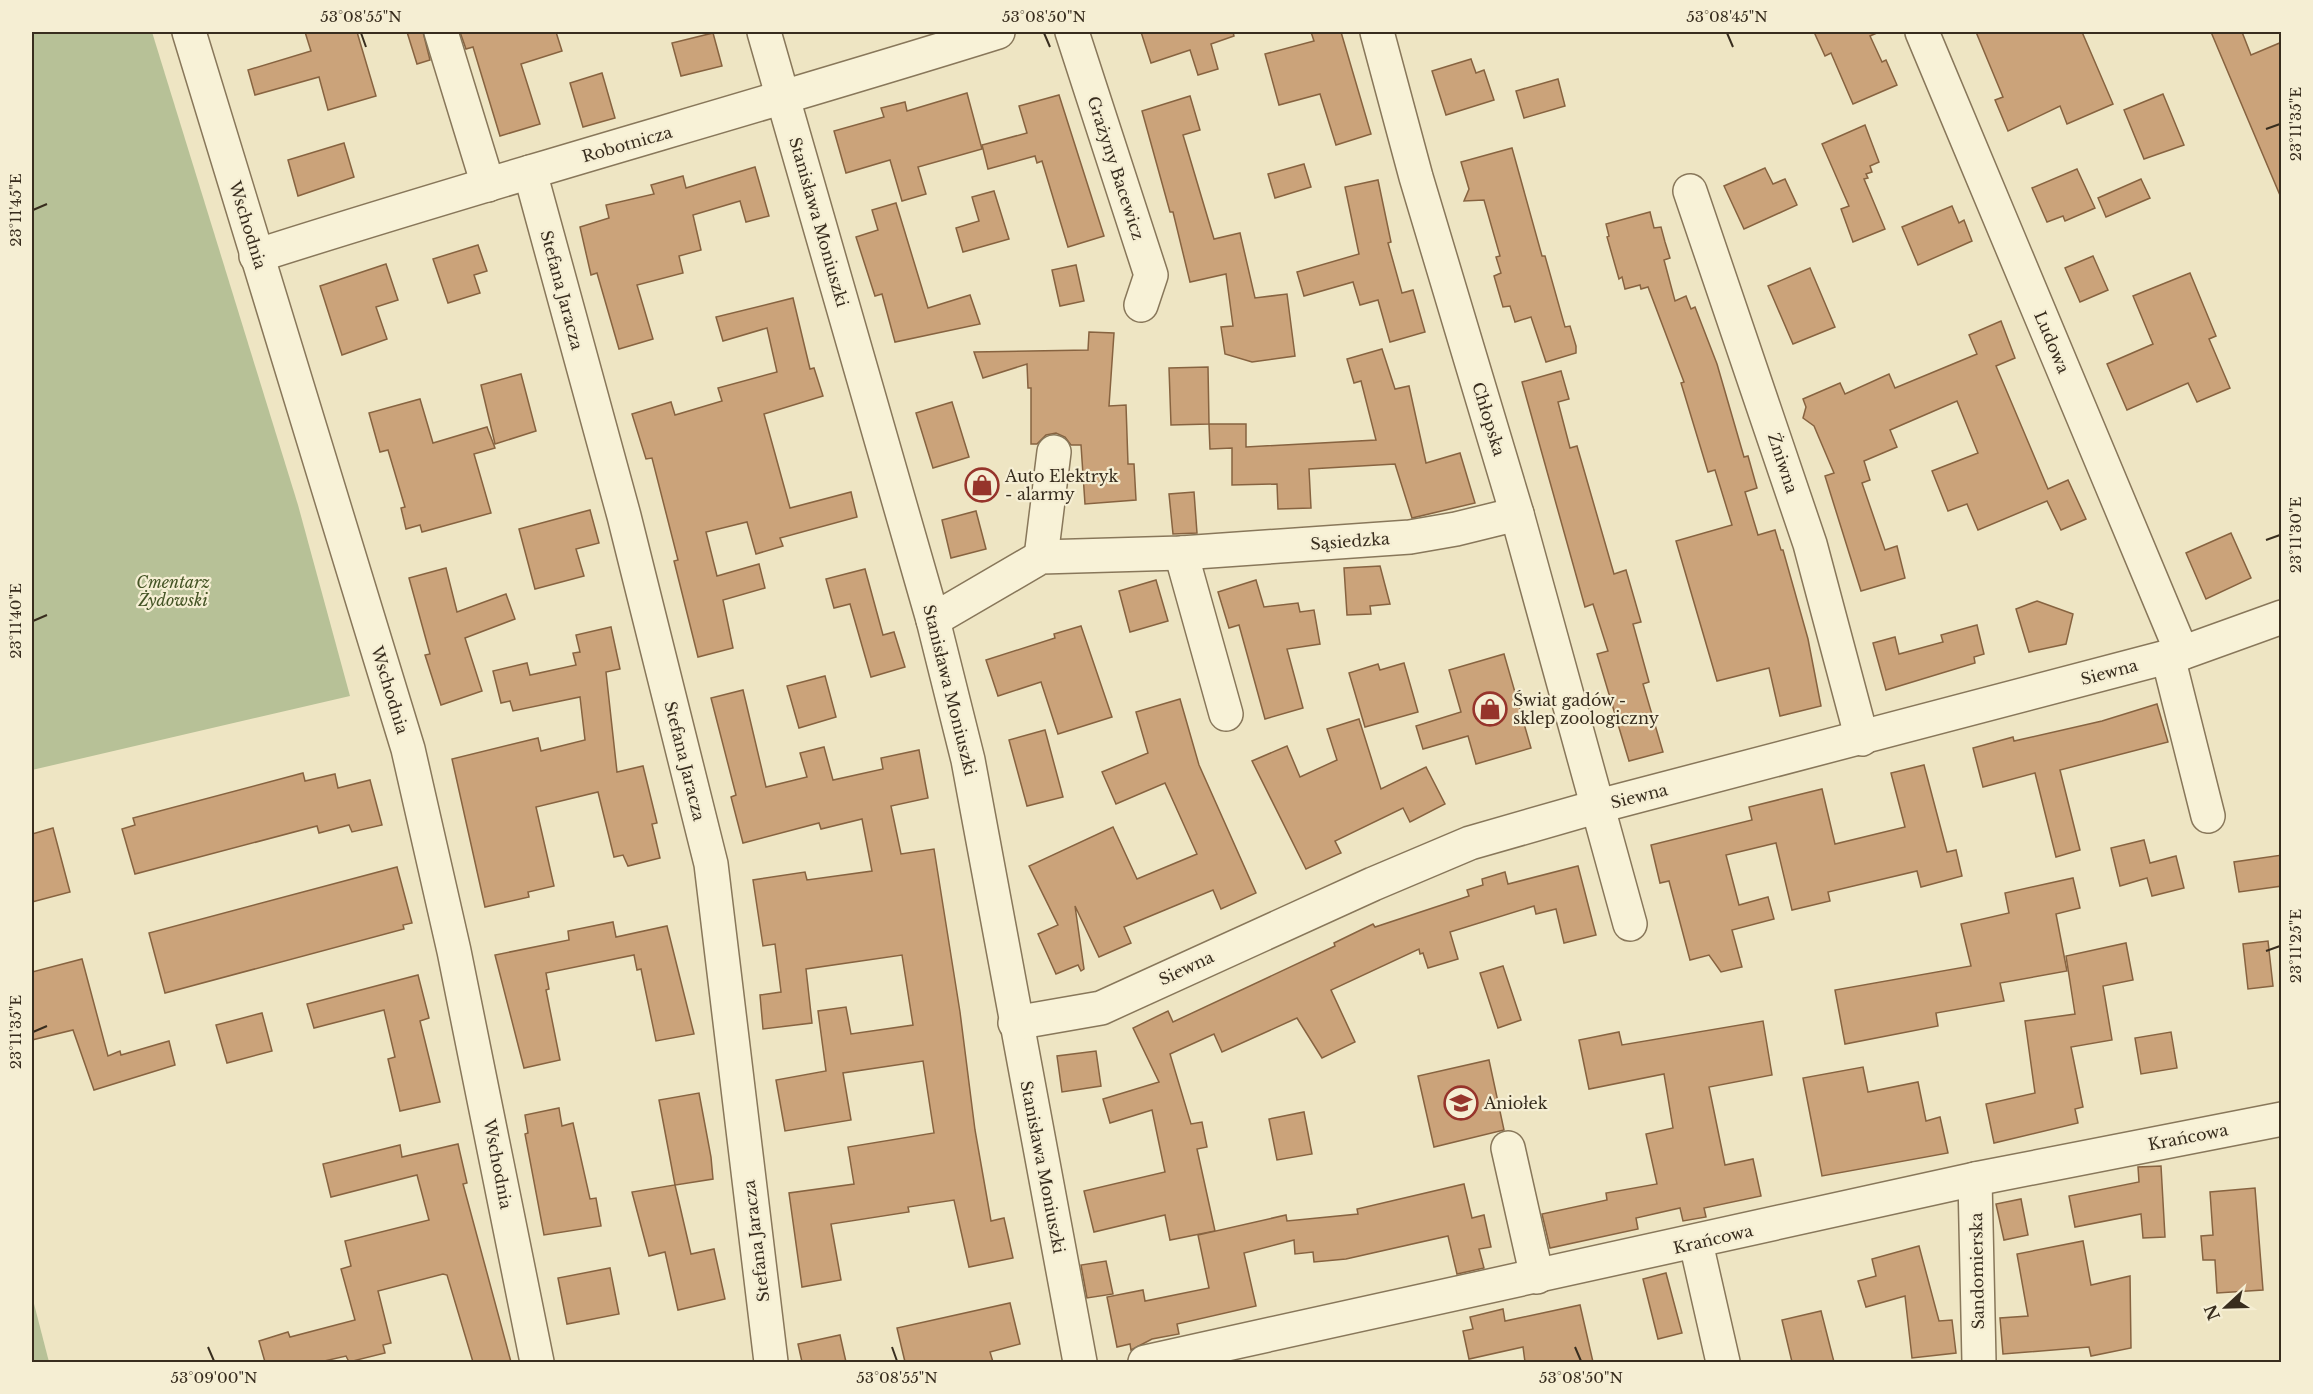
<svg xmlns="http://www.w3.org/2000/svg" width="2313" height="1394" font-family="'Libre Baskerville',serif">
<style>
.cemetery{fill:#b7c197}
.building{fill:#cba37a;stroke:#876340;stroke-width:1.5}
.lines{fill:none;stroke-linecap:round;stroke-linejoin:round}
.minor-casing{stroke:#88775a;stroke-width:36}
.minor{stroke:#f8f2d7;stroke-width:33}
.ticks{fill:none;stroke:#382d1e;stroke-width:2}
.labels{text-anchor:middle;stroke-width:4.5;stroke-linejoin:round;paint-order:stroke}
.street-label{font-size:16px;fill:#382d1e;stroke:#f5eed3}
.poi-label{font-size:16px;fill:#382d1e;stroke:#f5eed3;text-anchor:start}
.park-label{font-size:16px;font-style:italic;fill:#445425;stroke:#f5eed3}
.neatline{fill:none;stroke:#382d1e;stroke-width:2}
.ticks-label{font-size:15px;text-anchor:middle;fill:#382d1e}
</style>
<rect width="100%" height="100%" fill="#eee5c3"/>
<g class="cemetery">
<path d="M32 32H152L298 505 350 696 32 770Z"/>
<path d="M32 1296 49 1362H32Z"/>
</g>
<g class="building">
<path d="M305 32H357L376 96 328 110 319 77 255 95 248 70 311 51Z"/>
<path d="M407 32H423L430 60 417 64Z"/>
<path d="M460 32H556L562 51 521 64 540 124 500 136 473 47 466 49Z"/>
<path d="M1141 32H1233L1234 36 1211 44 1218 69 1198 75 1190 50 1151 63Z"/>
<path d="M1311 32H1341L1371 134 1336 145 1320 94 1279 105 1265 54 1314 41Z"/>
<path d="M1814 32H1879L1870 36 1882 62 1886 60 1897 85 1853 104 1831 53 1825 56Z"/>
<path d="M1976 32H2082L2113 104 2067 124 2060 106 2008 131 1995 100 2003 97Z"/>
<path d="M2211 32H2242L2251 55 2282 42V200Z"/>
<path d="M713 33 722 66 681 76 672 43Z"/>
<path d="M1471 59 1476 73 1484 70 1494 100 1446 115 1432 71Z"/>
<path d="M602 73 615 118 583 127 570 83Z"/>
<path d="M1558 79 1565 106 1524 118 1516 91Z"/>
<path d="M967 93 982 149 918 167 926 194 902 201 890 160 846 173 834 131 884 117 881 108 905 102 907 111Z"/>
<path d="M2163 94 2184 145 2144 159 2124 110Z"/>
<path d="M1059 95 1104 236 1068 247 1042 161 1037 163 1035 156 988 169 982 145 1027 133 1019 106Z"/>
<path d="M1190 96 1200 130 1183 135 1214 239 1240 233 1255 298 1287 294 1295 356 1252 362 1225 354 1221 327 1233 326 1226 274 1190 282 1173 212H1170L1142 111Z"/>
<path d="M1865 125 1879 162 1870 166 1872 172 1866 174 1868 178 1864 179 1885 229 1853 242 1841 209 1849 206 1822 144Z"/>
<path d="M344 143 354 177 298 196 288 160Z"/>
<path d="M1512 148 1542 256H1545L1565 327 1570 326 1576 346V353L1546 362 1531 317 1515 322 1510 306 1503 307 1494 276 1501 273 1496 257 1500 256 1484 200 1464 201 1469 189 1461 162Z"/>
<path d="M1304 164 1311 187 1275 198 1268 174Z"/>
<path d="M755 167 769 216 746 222 740 201 693 215 701 250 679 256 683 273 637 285 653 339 619 349 597 273 591 275 580 227 609 218 606 205 654 194 651 185 683 176 686 188Z"/>
<path d="M1765 168 1773 184 1785 179 1797 205 1744 229 1724 186Z"/>
<path d="M2077 169 2095 208 2065 221 2063 216 2047 222 2032 188Z"/>
<path d="M2141 179 2150 198 2106 217 2098 198Z"/>
<path d="M1378 180 1391 242 1388 243 1402 293 1413 290 1425 332 1390 342 1378 300 1360 305 1353 282 1304 296 1297 272 1359 254 1345 187Z"/>
<path d="M994 191 1009 239 963 252 956 228 979 221 972 197Z"/>
<path d="M896 203 928 308 970 295 980 324 895 342 882 294 875 296 856 237 878 230 872 210Z"/>
<path d="M1952 206 1959 223 1964 220 1972 241 1918 265 1902 227Z"/>
<path d="M1650 212 1654 228 1661 227 1665 242 1670 258 1664 260 1675 301 1686 296 1691 309 1695 307 1717 364 1744 457 1748 456 1757 488 1745 492 1758 535 1775 530 1781 550H1783L1808 639 1821 706 1780 716 1769 668 1717 681 1676 541 1732 525 1715 470 1708 472 1681 383 1684 382 1648 287 1641 289 1640 285 1625 289 1622 277 1619 279 1607 237 1609 236 1606 224Z"/>
<path d="M478 245 487 271 474 275 480 293 448 303 433 259Z"/>
<path d="M2093 256 2108 290 2080 302 2065 268Z"/>
<path d="M386 264 398 300 376 307 387 339 342 355 320 286Z"/>
<path d="M1076 265 1084 301 1060 306 1052 270Z"/>
<path d="M1810 268 1835 327 1793 344 1768 286Z"/>
<path d="M2190 273 2216 336 2209 339 2230 388 2197 402 2188 383 2127 410 2107 364 2153 344 2133 296Z"/>
<path d="M793 298 810 369 814 368 823 396 764 414 790 508 851 492 857 517 780 538 783 546 756 554 747 522 706 532 717 576 759 564 765 588 723 600 733 648 698 657 674 561 678 560 652 458 646 459 632 414 671 402 675 415 722 401 718 388 777 372 767 328 723 341 716 317Z"/>
<path d="M2001 321 2015 358 1996 366 2048 489 2068 480 2086 519 2061 530 2047 501 1978 530 1967 504 1948 511 1932 471 1978 453 1957 401 1890 430 1897 447 1864 461 1870 480 1862 483 1885 550 1897 546 1905 578 1861 591 1825 476 1834 473 1814 426 1803 418 1806 407 1803 399 1840 383 1845 394 1889 374 1895 388 1977 354 1969 335Z"/>
<path d="M1089 332 1114 333 1109 406 1126 405 1128 464H1134L1136 500 1085 504 1081 445H1071L1065 437 1056 433 1046 435 1037 444H1031V388H1028L1027 364 983 378 974 352 1088 350Z"/>
<path d="M1382 349 1395 389 1409 386 1426 463 1460 453 1475 503 1412 518 1395 464 1309 469 1311 508 1278 509 1277 484 1232 485V448L1210 449 1209 424H1246V447L1376 440 1361 381 1354 383 1347 359Z"/>
<path d="M1208 367 1209 424 1171 425 1169 368Z"/>
<path d="M1561 371 1569 399 1558 402 1570 448 1577 446 1614 574 1626 570 1641 622 1633 624 1649 682 1643 684 1663 752 1629 761 1597 654 1608 651 1593 604 1585 607 1522 382Z"/>
<path d="M521 374 536 431 495 444 481 385Z"/>
<path d="M420 399 433 443 487 427 495 448 474 454 491 513 422 532 420 525 406 529 401 508 405 507 388 450 380 452 369 413Z"/>
<path d="M952 402 969 457 933 468 916 413Z"/>
<path d="M1194 492 1197 533 1173 534 1169 494Z"/>
<path d="M590 510 599 543 576 549 584 576 535 589 519 529Z"/>
<path d="M976 511 986 549 951 558 942 520Z"/>
<path d="M2231 533 2251 578 2206 599 2186 553Z"/>
<path d="M1380 566 1390 604 1370 606 1371 614 1347 615 1344 568Z"/>
<path d="M446 568 457 612 506 594 515 619 465 638 482 691 441 705 425 655 430 654 409 578Z"/>
<path d="M865 569 883 635 894 632 905 667 871 677 850 604 834 608 826 579Z"/>
<path d="M1156 580 1168 621 1130 632 1119 591Z"/>
<path d="M1256 580 1264 607 1298 603 1300 612 1314 610 1320 644 1287 649 1303 708 1265 719 1239 625 1229 628 1218 592Z"/>
<path d="M2037 601 2073 614 2066 644 2029 652 2016 609Z"/>
<path d="M1977 625 1984 654 1974 657 1975 663 1886 690 1873 643 1895 637 1899 654 1943 642 1941 635Z"/>
<path d="M1081 626 1112 717 1058 734 1041 682 998 696 986 660 1055 638 1054 634Z"/>
<path d="M611 627 620 669 606 672 617 772 643 766 657 823 652 824 660 858 628 866 623 855 614 857 598 792 536 807 554 886 528 892 529 897 485 907 452 759 538 738 541 751 585 740 580 697 513 711 510 701 501 703 493 671 527 663 530 675 576 665 573 653 580 652 576 635Z"/>
<path d="M1504 654 1531 748 1476 764 1468 736 1423 749 1416 726 1461 712 1449 670Z"/>
<path d="M1404 663 1418 712 1365 727 1349 673 1378 664 1380 670Z"/>
<path d="M825 676 836 717 799 728 787 686Z"/>
<path d="M743 690 766 787 807 777 800 753 824 747 833 780 883 769 881 758 919 750 928 798 891 806 901 854 934 849 960 1012 975 1130 991 1221 1004 1218 1013 1258 969 1267 954 1200 908 1207 909 1212 831 1224 841 1280 802 1287 789 1193 854 1184 848 1147 934 1133 923 1061 843 1073 851 1120 785 1131 776 1080 826 1071 818 1011 846 1007 851 1034 913 1025 902 955 806 969 812 1023 763 1029 760 995 781 992 775 944 763 946 753 880 805 872 807 880 872 871 862 819 821 829 819 823 743 843 731 797 736 795 711 698Z"/>
<path d="M1180 699 1199 765 1256 893 1221 909 1213 890 1124 927 1131 943 1099 957 1075 906 1084 969 1081 971 1078 965 1056 974 1038 934 1058 925 1029 866 1113 827 1137 879 1197 854 1165 783 1116 804 1102 772 1148 753 1136 712Z"/>
<path d="M2157 704 2168 742 2060 770 2080 850 2056 857 2035 773 1983 787 1973 748 2013 737 2014 741 2102 721Z"/>
<path d="M1359 719 1381 789 1426 767 1445 804 1410 822 1403 808 1335 841 1341 853 1306 869 1252 761 1287 746 1300 777 1337 760 1327 729Z"/>
<path d="M1045 730 1063 797 1027 806 1009 740Z"/>
<path d="M1924 765 1947 852 1956 850 1962 876 1921 887 1917 871 1828 892 1830 901 1792 910 1776 843 1726 855 1739 905 1768 897 1774 919 1732 930 1742 967 1721 972 1709 955 1690 960 1669 881 1660 883 1651 845 1752 820 1749 807 1822 789 1835 844 1905 827 1891 773Z"/>
<path d="M303 773 305 781 335 774 338 788 370 780 382 825 352 832 349 825 319 833 317 826 135 874 122 829 135 825 133 818Z"/>
<path d="M53 828 70 892 32 902V834Z"/>
<path d="M2144 840 2150 863 2176 856 2184 888 2152 896 2147 878 2120 886 2111 848Z"/>
<path d="M2282 855V886L2239 892 2234 862Z"/>
<path d="M1578 866 1596 935 1564 943 1556 909 1536 914 1534 906 1450 932 1458 959 1428 968 1423 953 1420 954 1419 949 1331 990 1355 1042 1322 1058 1297 1018 1222 1052 1214 1034 1170 1054 1191 1124 1202 1122 1207 1147 1197 1149 1215 1231 1170 1240 1165 1215 1094 1232 1084 1191 1165 1172 1152 1110 1110 1123 1103 1099 1159 1082 1133 1028 1168 1011 1173 1022 1335 946 1334 943 1373 924 1375 927 1469 896 1467 890 1483 885 1482 879 1505 872 1508 884Z"/>
<path d="M397 867 412 923 403 925 404 929 165 993 149 933Z"/>
<path d="M2073 878 2080 908 2056 914 2067 971 2000 983 2004 1001 1936 1013 1938 1026 1845 1044 1835 990 1971 966 1961 924 2009 913 2005 893Z"/>
<path d="M613 922 616 937 667 926 694 1034 656 1041 641 969 637 970 634 955 546 973 549 989 546 990 560 1060 524 1068 495 955 569 940 568 931Z"/>
<path d="M2268 941 2273 986 2248 989 2243 944Z"/>
<path d="M2126 943 2133 980 2103 986 2112 1040 2071 1047 2083 1107 2075 1109 2078 1123 1994 1143 1986 1104 2035 1093 2025 1021 2075 1014 2066 956Z"/>
<path d="M82 959 108 1056 120 1051 121 1055 169 1041 175 1065 94 1090 73 1030 32 1040V972Z"/>
<path d="M1503 966 1521 1020 1498 1028 1480 973Z"/>
<path d="M418 975 429 1018 420 1021 440 1102 400 1111 388 1059 395 1057 384 1010 314 1028 307 1004Z"/>
<path d="M262 1013 272 1051 227 1063 216 1025Z"/>
<path d="M1763 1021 1772 1075 1709 1087 1725 1165 1753 1159 1761 1196 1704 1208 1706 1217 1683 1221 1680 1208 1636 1218 1638 1229 1550 1248 1542 1214 1607 1200 1606 1193 1657 1184 1646 1134 1673 1128 1664 1074 1589 1089 1579 1040 1619 1032 1622 1045Z"/>
<path d="M2171 1032 2177 1068 2141 1074 2135 1038Z"/>
<path d="M1096 1051 1101 1086 1062 1092 1057 1056Z"/>
<path d="M1489 1060 1504 1130 1434 1147 1418 1076Z"/>
<path d="M1863 1067 1868 1092 1918 1082 1926 1121 1940 1117 1948 1153 1822 1176 1803 1078Z"/>
<path d="M699 1093 711 1157 713 1179 675 1185 691 1254 714 1249 725 1299 678 1310 665 1252 649 1256 632 1192 675 1185 659 1100Z"/>
<path d="M559 1108 562 1126 573 1123 590 1199 596 1198 601 1226 544 1235 525 1134 528 1133 525 1115Z"/>
<path d="M1304 1112 1312 1154 1277 1160 1269 1119Z"/>
<path d="M458 1144 467 1183 463 1184 511 1362H473L447 1275 443 1274 378 1291 391 1343 383 1345 385 1353 349 1362 346 1356 320 1362H265L259 1341 288 1332 290 1337 355 1320 341 1269 351 1266 345 1241 429 1220 417 1175 331 1197 323 1164 400 1145 402 1157Z"/>
<path d="M2161 1166 2165 1237 2143 1238 2141 1214 2075 1227 2069 1196 2139 1182 2138 1167Z"/>
<path d="M1464 1184 1472 1218 1484 1215 1491 1247 1479 1249 1484 1268 1457 1274 1448 1236 1346 1259 1314 1262 1313 1252 1295 1254 1294 1240 1244 1253 1256 1306 1177 1324 1179 1334 1152 1339 1131 1350 1130 1344 1117 1347 1107 1297 1143 1290 1145 1301 1209 1288 1198 1235 1286 1215 1287 1221 1358 1214 1357 1209Z"/>
<path d="M2255 1188 2263 1290 2217 1293 2215 1260H2203L2201 1236 2213 1235 2210 1192Z"/>
<path d="M2021 1199 2028 1235 2004 1240 1996 1204Z"/>
<path d="M2083 1241 2091 1285 2130 1276 2131 1348 2091 1356 2089 1347 2003 1354 2000 1318 2028 1316 2017 1254Z"/>
<path d="M1919 1246 1939 1321 1952 1320 1956 1353 1912 1358 1905 1296 1866 1307 1858 1281 1876 1276 1872 1259Z"/>
<path d="M1106 1261 1113 1294 1087 1298 1081 1265Z"/>
<path d="M610 1268 619 1314 567 1324 558 1278Z"/>
<path d="M1666 1273 1682 1333 1658 1339 1643 1279Z"/>
<path d="M1010 1303 1020 1344 990 1352 993 1362H905L897 1328Z"/>
<path d="M1580 1305 1593 1362H1525L1523 1347 1469 1359 1463 1331 1473 1329 1470 1317 1503 1309 1505 1321Z"/>
<path d="M1821 1311 1834 1362H1792L1782 1320Z"/>
<path d="M840 1335 846 1362H802L798 1344Z"/>
</g>
<g class="lines">
<defs>
<g id="minor">
<path d="M189 32 408 749 454 951 537 1362"/>
<path d="M441 32 488 185"/>
<path d="M764 32 933 620 968 760 1080 1362"/>
<path d="M1072 32 1151 275 1141 305"/>
<path d="M1377 32 1416 177 1517 514 1630 924"/>
<path d="M1922 32 2182 653"/>
<path d="M530 172 624 516 711 864 771 1362"/>
<path d="M1690 191 1810 544 1862 739"/>
<path d="M256 256C502 177 752 109 998 32"/>
<path d="M1181 553 1226 714"/>
<path d="M1041 557 1054 452"/>
<path d="M933 620 1041 557 1181 553 1410 537 1456 529 1517 514"/>
<path d="M2168 657 2208 816"/>
<path d="M1015 1023 1101 1008 1373 884 1470 843 1599 806 2182 653 2282 617"/>
<path d="M1508 1148 1537 1277"/>
<path d="M1975 1179 1979 1362"/>
<path d="M1696 1243 1723 1362"/>
<path d="M1145 1362 1975 1179 2282 1119"/>
</g>
</defs>
<use href="#minor" class="minor-casing"/>
<use href="#minor" class="minor"/>
</g>
<path class="ticks" d="M361 33 366 47M1044 33 1050 47M1727 33 1733 47M2266 129 2280 124M33 210 47 204M2266 540 2280 535M33 621 47 615M2266 951 2280 946M33 1032 47 1026M208 1347 214 1361M892 1347 897 1361M1575 1347 1581 1361"/>
<defs>
<symbol id="shop-ring" viewBox="-11 -11 22 22"><circle r="9.5" fill="#f5eed3" stroke="#96342b" stroke-width="1.5"/><path d="M-5-2.5h2.3a2.7 3.5 0 0 1 5.4 0H5L5.5 6h-11ZM-1.5-2.5h3a1.5 2.3 0 0 0-3 0Z" fill="#96342b"/></symbol>
<symbol id="school-ring" viewBox="-11 -11 22 22"><circle r="9.5" fill="#f5eed3" stroke="#96342b" stroke-width="1.5"/><path d="M0-5L7-2L0 1L-7-2ZM-4 1L0 2.5L4 1V4Q0 6-4 4Z" fill="#96342b"/></symbol>
</defs>
<g fill-rule="evenodd">
<use href="#shop-ring" x="963" y="466" width="38" height="38"/>
<use href="#shop-ring" x="1471" y="690" width="38" height="38"/>
<use href="#school-ring" x="1442" y="1084" width="38" height="38"/>
</g>
<g class="labels">
<g class="street-label">
<text transform="translate(627 144) rotate(-16)" y="6">Robotnicza</text>
<text transform="translate(1116 168) rotate(72)" y="6">Grażyny Bacewicz</text>
<text transform="translate(819 222) rotate(74)" y="6">Stanisława Moniuszki</text>
<text transform="translate(248 225) rotate(73)" y="6">Wschodnia</text>
<text transform="translate(562 290) rotate(75)" y="6">Stefana Jaracza</text>
<text transform="translate(2052 342) rotate(67)" y="6">Ludowa</text>
<text transform="translate(1489 419) rotate(73)" y="6">Chłopska</text>
<text transform="translate(1783 463) rotate(72)" y="6">Żniwna</text>
<text transform="translate(1350 541) rotate(-4)" y="6">Sąsiedzka</text>
<text transform="translate(2109 672) rotate(-15)" y="6">Siewna</text>
<text transform="translate(390 690) rotate(73)" y="6">Wschodnia</text>
<text transform="translate(950 690) rotate(76)" y="6">Stanisława Moniuszki</text>
<text transform="translate(685 761) rotate(76)" y="6">Stefana Jaracza</text>
<text transform="translate(1639 796) rotate(-14)" y="6">Siewna</text>
<text transform="translate(1186 968) rotate(-25)" y="6">Siewna</text>
<text transform="translate(2188 1137) rotate(-11)" y="6">Krańcowa</text>
<text transform="translate(498 1164) rotate(79)" y="6">Wschodnia</text>
<text transform="translate(1043 1167) rotate(79)" y="6">Stanisława Moniuszki</text>
<text transform="translate(1713 1239) rotate(-13)" y="6">Krańcowa</text>
<text transform="translate(756 1241) rotate(-97)" y="6">Stefana Jaracza</text>
<text transform="translate(1977 1271) rotate(-91)" y="6">Sandomierska</text>
</g>
<g class="poi-label">
<text x="1005" y="482">Auto Elektryk<tspan x="1005" dy="18">- alarmy</tspan></text>
<text x="1513" y="706">Świat gadów -<tspan x="1513" dy="18">sklep zoologiczny</tspan></text>
<text x="1484" y="1109">Aniołek</text>
</g>
<g class="park-label">
<text x="173" y="588">Cmentarz<tspan x="173" dy="18">Żydowski</tspan></text>
</g>
</g>
<rect width="2313" height="1394" fill="none" stroke="#f5eed3" stroke-width="66"/>
<g transform="translate(2226 1307) rotate(248)" stroke="#f5eed3" stroke-width="4.5" paint-order="stroke">
<path d="M0-4.5L10 22L0 15L-10 22Z" fill="#382d1e"/>
<text y="-9" font-size="16" font-weight="bold" text-anchor="middle" fill="#382d1e">N</text>
</g>
<rect x="33" y="33" width="2247" height="1328" class="neatline"/>
<g class="ticks-label">
<text x="361" y="22">53°08'55"N</text>
<text x="1044" y="22">53°08'50"N</text>
<text x="1727" y="22">53°08'45"N</text>
<text transform="translate(2296 124) rotate(-90)" y="5">23°11'35"E</text>
<text transform="translate(16 210) rotate(-90)" y="5">23°11'45"E</text>
<text transform="translate(2296 535) rotate(-90)" y="5">23°11'30"E</text>
<text transform="translate(16 621) rotate(-90)" y="5">23°11'40"E</text>
<text transform="translate(2296 946) rotate(-90)" y="5">23°11'25"E</text>
<text transform="translate(16 1032) rotate(-90)" y="5">23°11'35"E</text>
<text x="214" y="1383">53°09'00"N</text>
<text x="897" y="1383">53°08'55"N</text>
<text x="1581" y="1383">53°08'50"N</text>
</g>
</svg>
